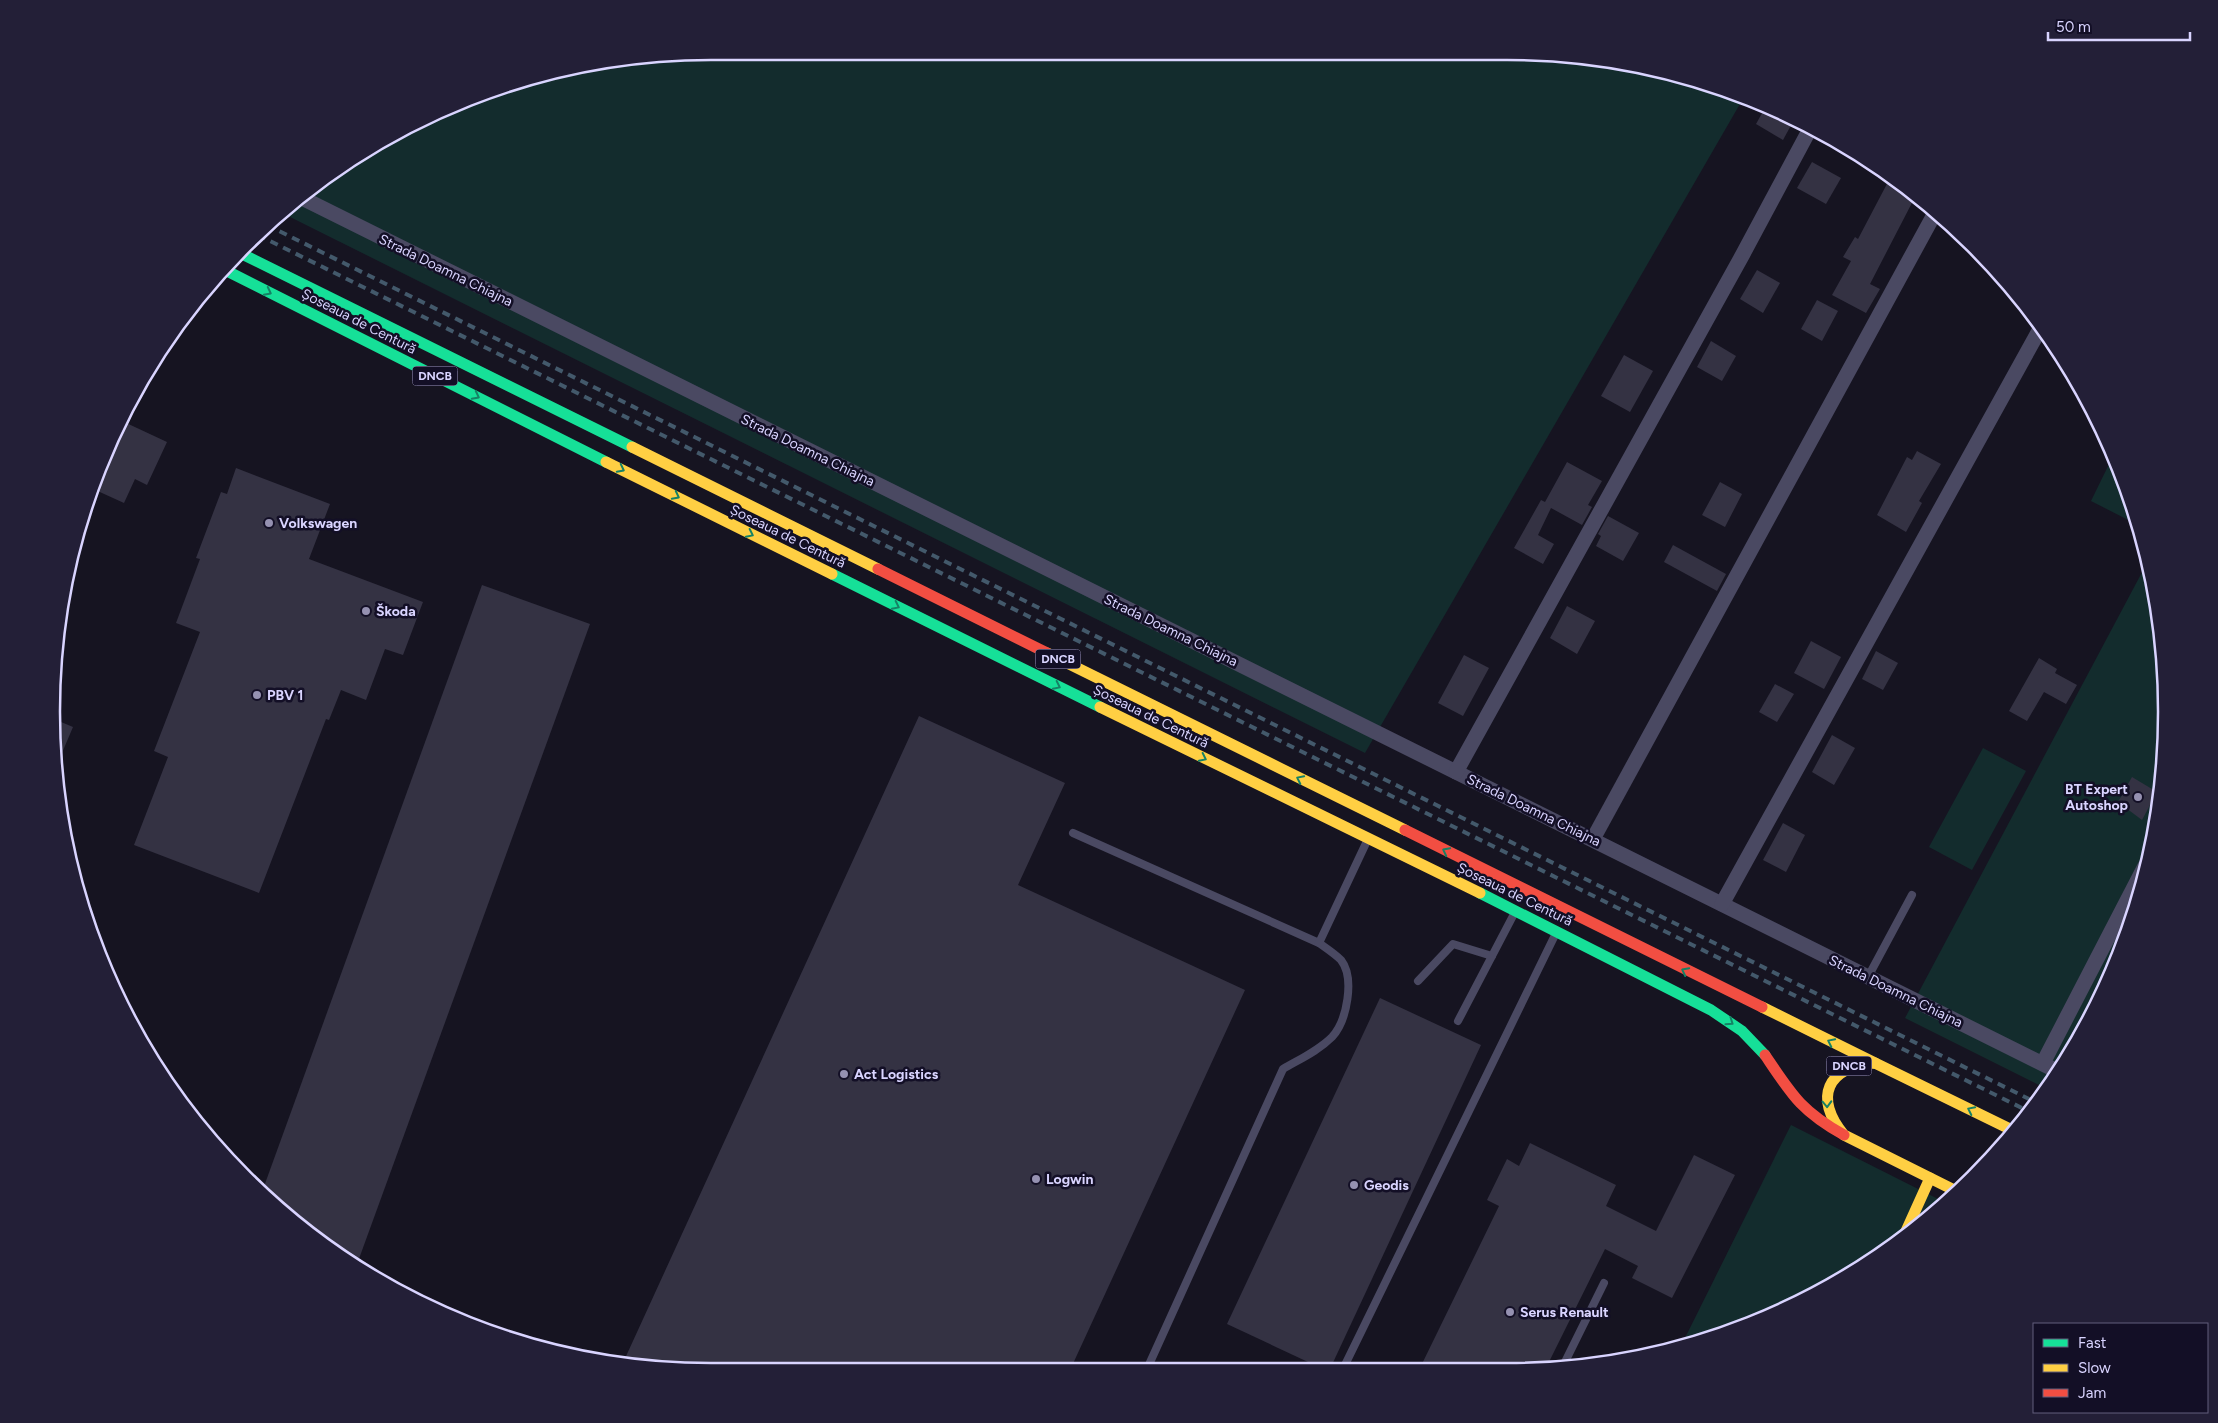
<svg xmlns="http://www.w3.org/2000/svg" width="2218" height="1423" font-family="Figtree,sans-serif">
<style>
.green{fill:#132c2d}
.building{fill:#343243}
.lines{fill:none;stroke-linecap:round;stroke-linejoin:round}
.lane{stroke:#4a4962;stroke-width:8}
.street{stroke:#4a4962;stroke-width:15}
.fast{stroke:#16e098;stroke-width:11}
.slow{stroke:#ffcf43;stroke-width:11}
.jam{stroke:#f24e42;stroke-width:11}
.rail{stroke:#43596b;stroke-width:4;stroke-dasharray:8 6;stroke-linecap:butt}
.oneway{stroke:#158265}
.poi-dot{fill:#9591b1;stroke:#130f26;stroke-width:2}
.labels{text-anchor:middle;stroke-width:5;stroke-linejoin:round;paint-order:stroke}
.shield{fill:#130f26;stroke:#9e99be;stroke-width:1}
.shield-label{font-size:12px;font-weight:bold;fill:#d9d4ff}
.street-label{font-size:14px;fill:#d9d4ff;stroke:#130f26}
.poi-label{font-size:14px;font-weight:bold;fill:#d9d4ff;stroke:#130f26;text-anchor:start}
.rim{fill:none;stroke:#d9d4ff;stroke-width:2.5}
</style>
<rect width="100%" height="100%" fill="#161421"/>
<g class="green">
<path d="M625 57H1593L1718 86 1744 97 1365 753 280 212 344 163 500 86Z"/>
<path d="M2113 456 2138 525 2091 501Z"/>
<path d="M2148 561 2165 668 2161 797 2132 923 2078 1041 2045 1088 1905 1018Z"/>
<path d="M1983 748 2026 771 1972 870 1929 847Z"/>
<path d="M1791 1125 1944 1202 1909 1235 1799 1304 1680 1348Z"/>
</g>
<g class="building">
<path d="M1766 106 1795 118 1783 140 1756 124Z"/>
<path d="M1812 162 1841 178 1826 204 1797 188Z"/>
<path d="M1889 180 1915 197 1870 284 1880 289 1866 313 1832 295 1851 261 1843 257 1855 237 1858 239Z"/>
<path d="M1757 270 1780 283 1763 313 1740 299Z"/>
<path d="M1817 300 1838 311 1822 341 1801 329Z"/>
<path d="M1711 341 1736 356 1722 381 1697 367Z"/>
<path d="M1624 355 1653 371 1630 412 1601 396Z"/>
<path d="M122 421 167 442 147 485 135 479 124 503 91 488Z"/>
<path d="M1917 451 1941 464 1919 501 1922 503 1906 532 1877 515 1907 457 1912 460Z"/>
<path d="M1567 462 1602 481 1588 505 1592 507 1582 525 1551 508 1538 535 1554 544 1543 564 1514 548 1541 500 1545 502Z"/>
<path d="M236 468 330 504 309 559 423 602 403 655 385 649 366 700 341 690 329 720 326 719 259 893 134 845 168 757 154 751 200 632 176 623 200 559 196 558 221 492 227 494Z"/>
<path d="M1720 482 1742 494 1725 527 1702 515Z"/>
<path d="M1608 516 1639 533 1623 561 1596 546 1601 536 1598 534Z"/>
<path d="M1673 545 1726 574 1717 591 1664 562Z"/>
<path d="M482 585 590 624 356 1267 345 1261 276 1208 262 1192Z"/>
<path d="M1567 606 1595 621 1577 654 1550 638Z"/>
<path d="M1811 641 1841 657 1824 689 1794 673Z"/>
<path d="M1876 651 1898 663 1883 690 1862 679Z"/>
<path d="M1464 655 1489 668 1463 716 1438 703Z"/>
<path d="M2039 658 2057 669 2055 673 2077 685 2066 704 2044 692 2027 721 2009 711Z"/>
<path d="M1775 684 1794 694 1777 722 1759 712Z"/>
<path d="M919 716 1065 783 1018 885 1245 990 1071 1368 622 1365Z"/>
<path d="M54 719 73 727 56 767 55 726Z"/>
<path d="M1832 735 1855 748 1834 785 1812 772Z"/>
<path d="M2132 777 2157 792 2142 820 2118 802Z"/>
<path d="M1783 823 1805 835 1786 872 1763 860Z"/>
<path d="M1380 998 1481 1045 1330 1369H1323L1227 1324Z"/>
<path d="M1530 1143 1616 1185 1606 1206 1656 1231 1694 1155 1735 1175 1672 1298 1632 1278 1638 1266 1605 1249 1545 1370H1419L1499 1206 1487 1200 1507 1159 1519 1166Z"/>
</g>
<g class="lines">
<g class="lane">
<path d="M1073 833 1319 943C1326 948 1335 954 1341 960 1355 978 1347 1021 1332 1037 1318 1051 1300 1059 1283 1069L1147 1369"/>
<path d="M1319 943 1367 841"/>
<path d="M1868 977 1912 895"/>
<path d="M1418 981 1453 944 1492 956"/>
<path d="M1458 1021 1515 912"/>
<path d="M1562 1368 1604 1283"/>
<path d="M1343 1369 1556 933"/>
</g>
<g class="street">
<path d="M300 197 2057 1071"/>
<path d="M1456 772 1743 254 1811 127"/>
<path d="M1593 839 1936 211"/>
<path d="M1722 904 2041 327"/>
<path d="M2043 1063 2145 866"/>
</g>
<g class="fast">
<path d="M240 253 632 447"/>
<path d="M225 270 606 462"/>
<path d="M832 574 1100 707"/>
<path d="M1480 893 1711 1010 1742 1031 1765 1055"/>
</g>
<g class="slow">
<path d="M632 447 878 569"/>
<path d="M606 462 832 574"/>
<path d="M1047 653 1405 830"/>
<path d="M1100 707 1480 893"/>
<path d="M1762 1007 1875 1063"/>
<path d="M1956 1191 1844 1135C1813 1098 1827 1066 1875 1063L2014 1131"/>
<path d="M1902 1240 1930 1178"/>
</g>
<g class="jam">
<path d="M878 569 1047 653"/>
<path d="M1405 830 1762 1007"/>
<path d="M1765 1055C1792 1095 1801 1111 1844 1135"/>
</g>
<g class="rail">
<path d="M267 225 2035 1102"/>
<path d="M258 235 2028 1111"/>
</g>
</g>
<defs><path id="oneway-chevron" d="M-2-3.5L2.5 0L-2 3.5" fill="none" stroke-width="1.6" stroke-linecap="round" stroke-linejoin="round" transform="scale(1.25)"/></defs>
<g class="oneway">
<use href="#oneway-chevron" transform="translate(268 292) rotate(27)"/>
<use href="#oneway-chevron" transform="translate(476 396) rotate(27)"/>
<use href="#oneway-chevron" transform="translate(621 469) rotate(27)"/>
<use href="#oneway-chevron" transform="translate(676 496) rotate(27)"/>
<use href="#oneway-chevron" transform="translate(750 534) rotate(26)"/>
<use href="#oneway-chevron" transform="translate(896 606) rotate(26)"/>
<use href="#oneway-chevron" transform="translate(1057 686) rotate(26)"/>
<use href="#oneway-chevron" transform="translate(1203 758) rotate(26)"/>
<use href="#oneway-chevron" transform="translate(1300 779) rotate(-154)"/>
<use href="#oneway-chevron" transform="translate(1446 851) rotate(-153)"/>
<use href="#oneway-chevron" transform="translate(1685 971) rotate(-153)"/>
<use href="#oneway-chevron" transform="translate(1730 1022) rotate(35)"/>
<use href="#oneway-chevron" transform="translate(1831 1042) rotate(-154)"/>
<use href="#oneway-chevron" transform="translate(1827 1104) rotate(88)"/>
<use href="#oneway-chevron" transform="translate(1971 1110) rotate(-154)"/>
</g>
<g class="poi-dot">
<circle cx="269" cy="523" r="5"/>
<circle cx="366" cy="611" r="5"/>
<circle cx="257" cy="695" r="5"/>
<circle cx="2138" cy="797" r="5"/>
<circle cx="844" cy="1074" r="5"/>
<circle cx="1036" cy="1179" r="5"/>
<circle cx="1354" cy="1185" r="5"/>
<circle cx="1510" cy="1312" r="5"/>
</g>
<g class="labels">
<g class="shield">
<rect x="412.5" y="366.5" width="45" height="19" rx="4"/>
<rect x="1035.5" y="649.5" width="45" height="19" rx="4"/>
<rect x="1826.5" y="1056.5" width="45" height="19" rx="4"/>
</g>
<g class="shield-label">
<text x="435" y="380">DNCB</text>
<text x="1058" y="663">DNCB</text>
<text x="1849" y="1070">DNCB</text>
</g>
<g class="street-label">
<text transform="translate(446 270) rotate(26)" y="5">Strada Doamna Chiajna</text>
<text transform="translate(359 321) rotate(27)" y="5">Șoseaua de Centură</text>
<text transform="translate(808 450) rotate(26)" y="5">Strada Doamna Chiajna</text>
<text transform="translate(788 536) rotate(26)" y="5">Șoseaua de Centură</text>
<text transform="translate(1171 630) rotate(26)" y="5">Strada Doamna Chiajna</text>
<text transform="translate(1151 716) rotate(26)" y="5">Șoseaua de Centură</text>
<text transform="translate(1534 810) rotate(26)" y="5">Strada Doamna Chiajna</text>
<text transform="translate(1515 894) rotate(26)" y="5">Șoseaua de Centură</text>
<text transform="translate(1896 991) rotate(26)" y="5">Strada Doamna Chiajna</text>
</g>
<g class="poi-label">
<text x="279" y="528">Volkswagen</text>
<text x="376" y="616">Škoda</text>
<text x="267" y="700">PBV 1</text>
<text x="2128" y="794" text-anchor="end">BT Expert<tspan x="2128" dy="16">Autoshop</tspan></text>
<text x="854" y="1079">Act Logistics</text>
<text x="1046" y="1184">Logwin</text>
<text x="1364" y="1190">Geodis</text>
<text x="1520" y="1317">Serus Renault</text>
</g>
</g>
<path d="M0 0H2218V1423H0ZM711 60H1507A651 651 0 0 1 2158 711V712A651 651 0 0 1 1507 1363H711A651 651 0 0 1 60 712V711A651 651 0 0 1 711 60Z" fill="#231f37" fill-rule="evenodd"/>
<path class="rim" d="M711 60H1507A651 651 0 0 1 2158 711V712A651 651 0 0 1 1507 1363H711A651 651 0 0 1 60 712V711A651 651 0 0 1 711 60Z"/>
<rect x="2033" y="1323" width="175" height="90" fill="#130f26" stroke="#625e7d"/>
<rect x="2043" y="1339" width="25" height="8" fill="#16e098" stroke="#625e7d"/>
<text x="2078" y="1348" font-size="15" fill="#d9d4ff">Fast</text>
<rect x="2043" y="1364" width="25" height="8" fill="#ffcf43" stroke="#625e7d"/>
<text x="2078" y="1373" font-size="15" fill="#d9d4ff">Slow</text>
<rect x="2043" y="1389" width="25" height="8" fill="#f24e42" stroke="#625e7d"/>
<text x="2078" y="1398" font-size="15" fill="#d9d4ff">Jam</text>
<path d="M2048 32v8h142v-8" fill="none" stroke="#d9d4ff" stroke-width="2.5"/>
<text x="2056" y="32" font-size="15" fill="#d9d4ff" stroke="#130f26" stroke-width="4" paint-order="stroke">50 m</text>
</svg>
